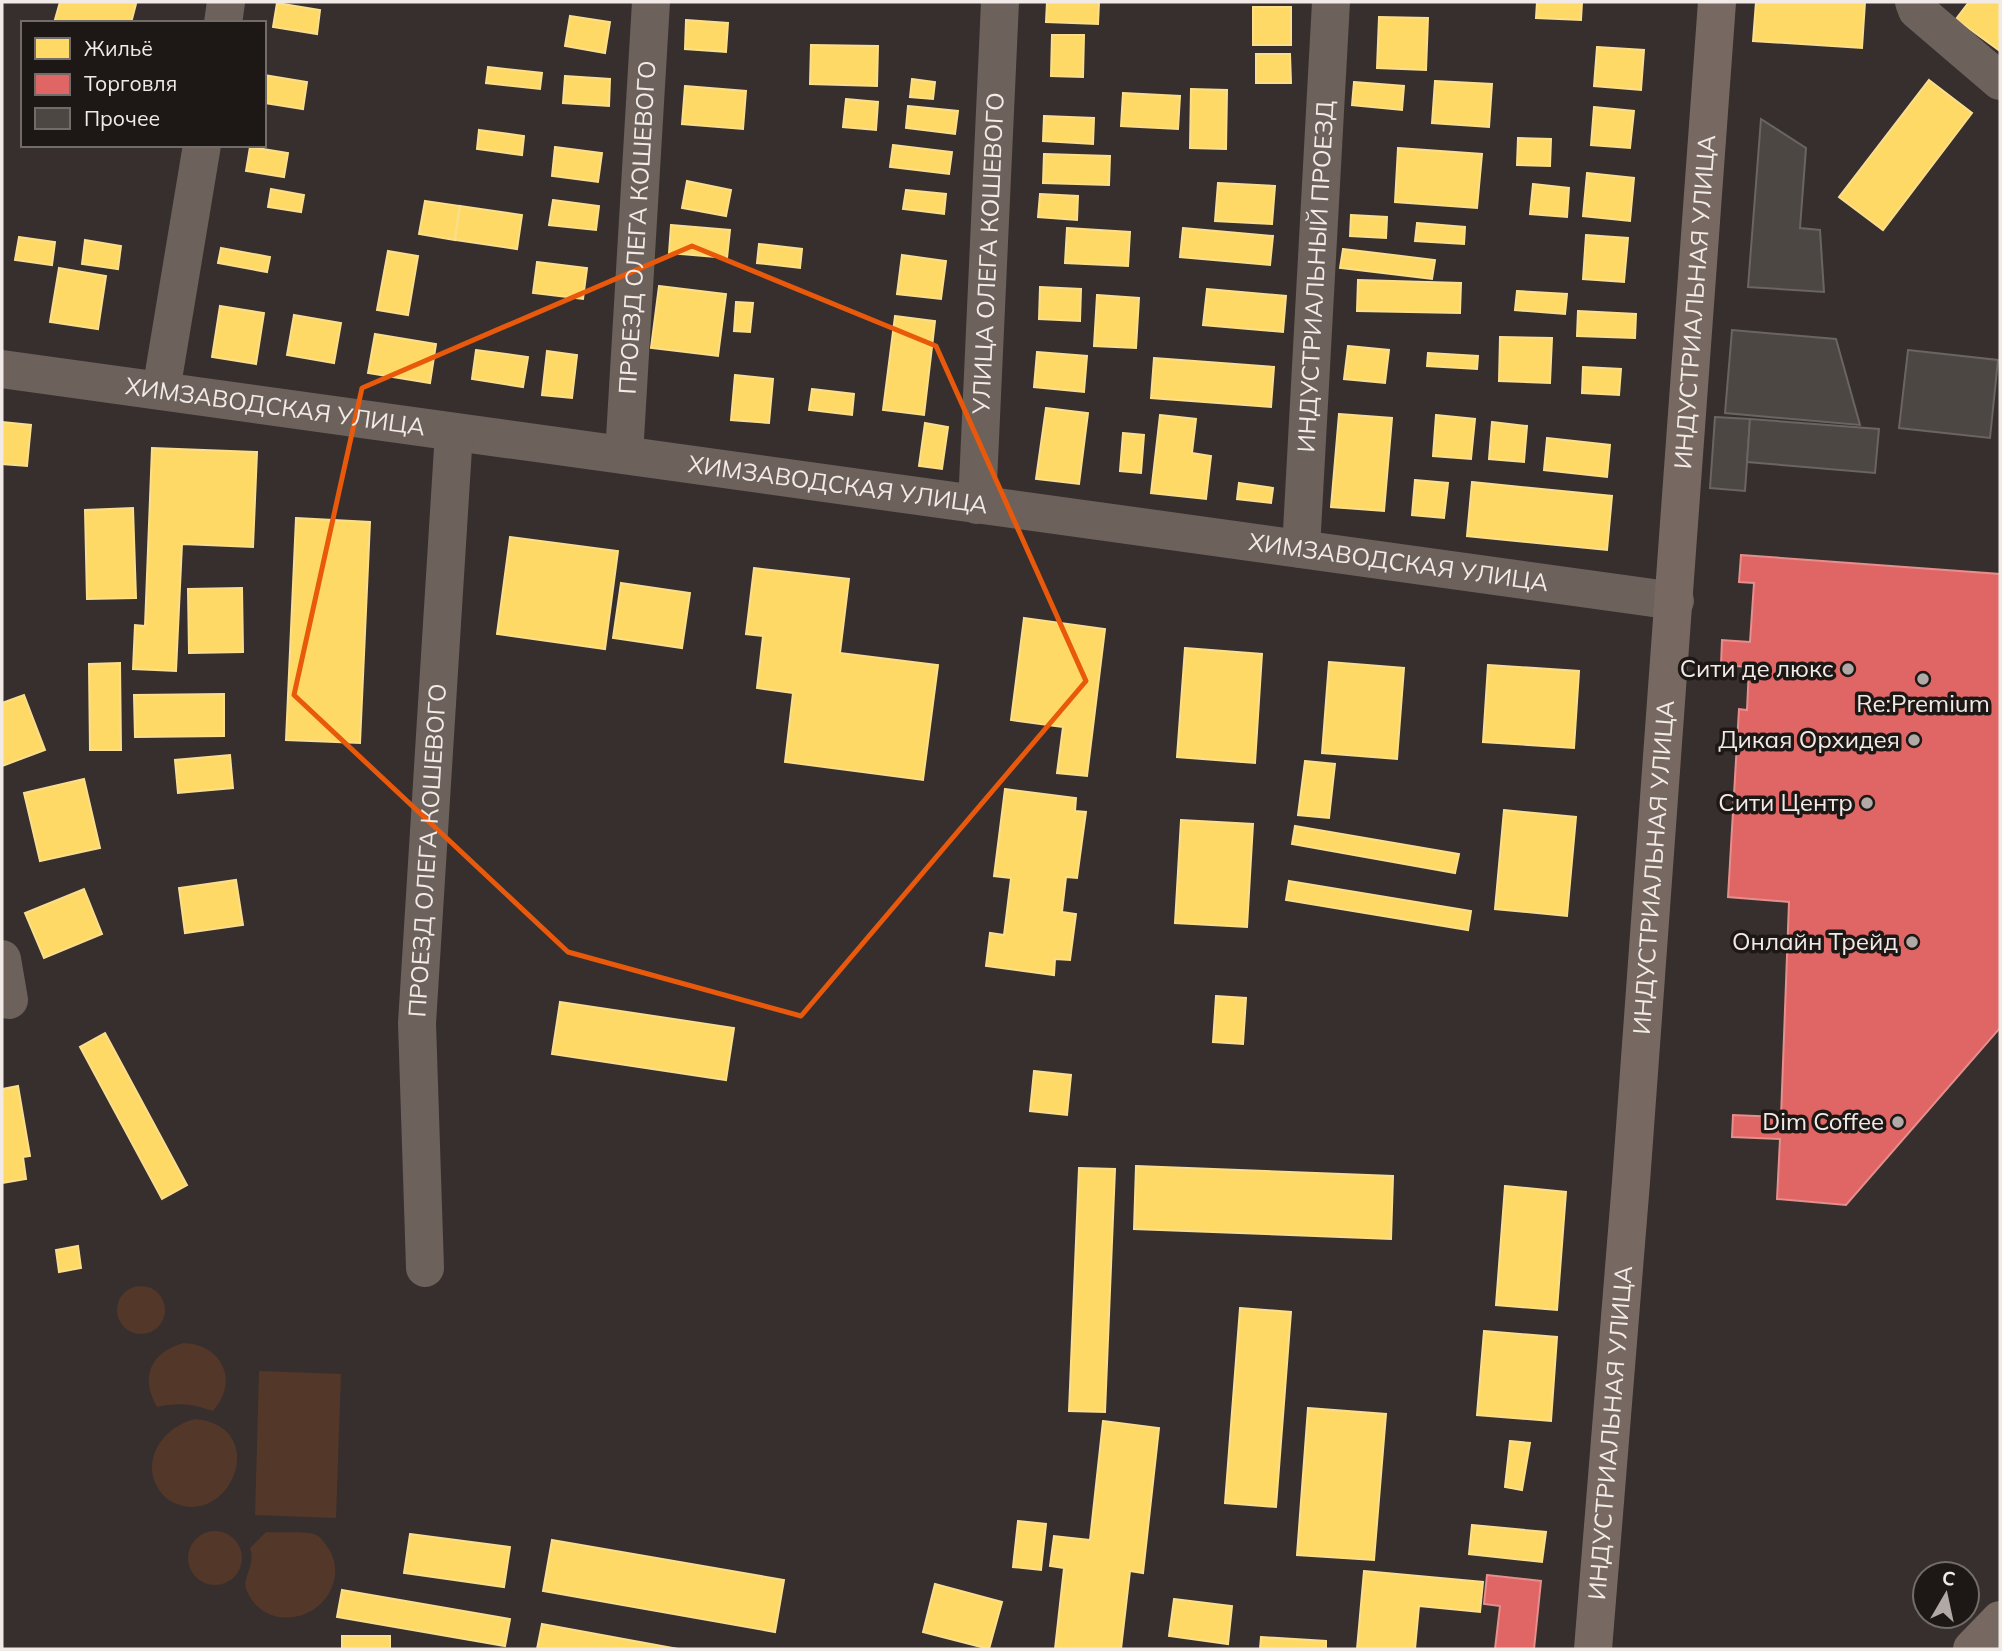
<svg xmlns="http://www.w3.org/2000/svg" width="2002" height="1651" font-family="Mulish,sans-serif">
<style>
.green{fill:#533729}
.homes{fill:#ffd966;stroke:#fbde8c;stroke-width:2}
.shops{fill:#e06666;stroke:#e58e8c;stroke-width:2}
.building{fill:#4d4744;stroke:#6a6462;stroke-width:2}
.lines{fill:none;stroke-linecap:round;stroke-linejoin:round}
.minor{stroke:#6c615b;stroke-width:38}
.major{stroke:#776962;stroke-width:38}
.marked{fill:none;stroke:#e8590c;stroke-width:5;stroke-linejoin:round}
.poi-dot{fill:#b0a9a5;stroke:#1d1815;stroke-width:2.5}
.labels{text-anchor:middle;stroke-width:7;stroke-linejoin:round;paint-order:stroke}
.street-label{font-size:24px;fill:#f1eae6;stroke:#1d1815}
.poi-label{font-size:24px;fill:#f1eae6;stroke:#1d1815;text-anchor:end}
</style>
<rect width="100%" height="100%" fill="#362f2d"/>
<g class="green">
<circle cx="141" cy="1310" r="24"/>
<path d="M183 1343C222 1344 240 1381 213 1411 193 1404 178 1402 157 1407 140 1377 150 1353 183 1343Z"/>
<path d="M259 1371 341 1374 336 1518 255 1515Z"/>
<path d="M196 1419C267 1427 235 1517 183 1506 176 1504 169 1501 164 1496 136 1466 161 1426 196 1419Z"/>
<circle cx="215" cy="1558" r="27"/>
<path d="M266 1532C278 1533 304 1531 314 1534 321 1536 325 1544 329 1549 334 1557 336 1566 335 1575 329 1622 264 1635 246 1589 242 1577 256 1566 250 1548Z"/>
</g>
<g class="homes">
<path d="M60 2H129L136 4 131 23H54Z"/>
<path d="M1047 2H1099L1098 24 1046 22Z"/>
<path d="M1537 2H1582L1581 20 1536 18Z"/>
<path d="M1756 2H1865L1862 48 1753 41Z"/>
<path d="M1969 2H2000V51L1956 19Z"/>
<path d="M277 3 320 10 317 34 273 27Z"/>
<rect x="1253" y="7" width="38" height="38"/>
<path d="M570 16 610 22 605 53 565 46Z"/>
<path d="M1379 17 1428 18 1426 70 1377 68Z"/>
<path d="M686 20 728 23 726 52 685 49Z"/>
<path d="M1052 35H1084L1083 77 1051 76Z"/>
<path d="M811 45 878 46 877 86 810 84Z"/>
<path d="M1597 47 1644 50 1641 90 1594 86Z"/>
<path d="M1256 54H1290L1291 83H1256Z"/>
<path d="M488 67 542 73 540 89 486 83Z"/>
<path d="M264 75 307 82 303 109 264 103Z"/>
<path d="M565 76 610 79 609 106 563 103Z"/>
<path d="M912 79 935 82 933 99 910 97Z"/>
<path d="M1929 80 1972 113 1883 230 1839 197Z"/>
<path d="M1435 81 1492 84 1489 127 1432 123Z"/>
<path d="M1354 82 1404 86 1402 110 1352 105Z"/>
<path d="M685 86 746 91 743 129 682 124Z"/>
<path d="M1191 89 1227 90 1226 149 1190 148Z"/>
<path d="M1123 93 1180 96 1178 129 1121 126Z"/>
<path d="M846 99 878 102 876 130 843 127Z"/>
<path d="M908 106 958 111 955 134 906 128Z"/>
<path d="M1594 107 1634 111 1630 148 1591 145Z"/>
<path d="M1044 116 1094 118 1093 144 1043 141Z"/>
<path d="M479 130 524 136 522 155 477 149Z"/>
<path d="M1518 138 1551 139 1550 166 1517 165Z"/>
<path d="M893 145 952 152 949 174 890 167Z"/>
<path d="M250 147 288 153 284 177 246 171Z"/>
<path d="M555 147 602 153 598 182 552 176Z"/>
<path d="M1398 148 1482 154 1477 208 1395 202Z"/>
<path d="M1044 154 1110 156 1109 185 1043 183Z"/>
<path d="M1587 173 1634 178 1630 221 1583 216Z"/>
<path d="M687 181 731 190 726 216 682 208Z"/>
<path d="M1218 183 1275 186 1272 224 1215 221Z"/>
<path d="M1533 184 1569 188 1567 217 1530 214Z"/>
<path d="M271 189 304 195 301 212 268 207Z"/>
<path d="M906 190 946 194 944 214 903 209Z"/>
<path d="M1040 194 1078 196 1077 220 1038 217Z"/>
<path d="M553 200 599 206 596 230 549 225Z"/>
<path d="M425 201 460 206 455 240 419 234Z"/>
<path d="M460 206 522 215 517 249 455 240Z"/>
<path d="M1351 215 1387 217 1386 238 1350 236Z"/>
<path d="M1417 223 1465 227 1464 244 1415 241Z"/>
<path d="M671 225 730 230 727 258 669 253Z"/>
<path d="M1067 228 1130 232 1128 266 1065 263Z"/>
<path d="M1183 228 1273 236 1270 265 1180 257Z"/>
<path d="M1586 235 1628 238 1624 282 1583 279Z"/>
<path d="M19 237 55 242 52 265 15 260Z"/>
<path d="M85 240 121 246 118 269 82 264Z"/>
<path d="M759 244 802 249 800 268 757 263Z"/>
<path d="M221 248 270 257 267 272 218 263Z"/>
<path d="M1343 249 1435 260 1432 279 1340 268Z"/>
<path d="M388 251 418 256 408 315 377 310Z"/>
<path d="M902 255 946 261 941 299 897 294Z"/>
<path d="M537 262 587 268 583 299 533 293Z"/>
<path d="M59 268 106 276 98 329 50 322Z"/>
<path d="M1358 280 1461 283 1460 313 1357 311Z"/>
<path d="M659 286 726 294 718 356 651 348Z"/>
<path d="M1040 287 1081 289 1080 321 1039 319Z"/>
<path d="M1207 289 1286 296 1283 332 1203 325Z"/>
<path d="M1517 291 1567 294 1565 314 1515 310Z"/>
<path d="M1097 295 1139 298 1136 348 1094 346Z"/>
<path d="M736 302 753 303 750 332 734 331Z"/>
<path d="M220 306 264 313 256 364 212 357Z"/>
<path d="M1578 311 1636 314 1635 338 1577 336Z"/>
<path d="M294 315 341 323 334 363 287 355Z"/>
<path d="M895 316 935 321 924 415 883 410Z"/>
<path d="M375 334 436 344 430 383 368 373Z"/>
<path d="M1500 337 1552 338 1550 383 1499 381Z"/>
<path d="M1348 346 1389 350 1385 383 1344 379Z"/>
<path d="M476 350 528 357 523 387 472 379Z"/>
<path d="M547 351 577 355 572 398 542 395Z"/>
<path d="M1037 352 1087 356 1084 392 1034 387Z"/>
<path d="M1428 353 1478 356 1477 369 1427 366Z"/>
<path d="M1154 358 1274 367 1271 407 1151 398Z"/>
<path d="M1583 367 1621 369 1619 395 1582 393Z"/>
<path d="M735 375 773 379 769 423 731 420Z"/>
<path d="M812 389 854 394 852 415 809 410Z"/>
<path d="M1046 408 1088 413 1079 484 1036 479Z"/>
<path d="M1339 414 1392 418 1384 511 1331 507Z"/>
<path d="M1160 415 1196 419 1192 453 1211 456 1206 499 1151 493Z"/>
<path d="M1436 415 1475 419 1471 459 1433 456Z"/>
<path d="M2 422 31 425 27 466 2 464Z"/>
<path d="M1492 422 1527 426 1524 462 1489 459Z"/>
<path d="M925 423 948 427 942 469 919 466Z"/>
<path d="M1123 433 1144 435 1141 473 1120 471Z"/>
<path d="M1547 438 1610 445 1607 477 1544 470Z"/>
<path d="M152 448 257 452 253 547 182 544 176 671 133 669 135 625 145 626Z"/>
<path d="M1415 480 1448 483 1444 518 1412 515Z"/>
<path d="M1472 482 1612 496 1607 550 1467 536Z"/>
<path d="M1239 483 1273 488 1271 503 1237 499Z"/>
<path d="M133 508 136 598 87 599 85 510Z"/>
<path d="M296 518 370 522 360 743 286 740Z"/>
<path d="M510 537 618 551 605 649 497 634Z"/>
<path d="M754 568 849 579 840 653 938 665 923 780 785 762 793 693 757 688 763 636 746 634Z"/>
<path d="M621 583 690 593 682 648 613 638Z"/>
<path d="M242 588 243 652 189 653 188 589Z"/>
<path d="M1024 618 1105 629 1087 776 1057 773 1063 727 1011 720Z"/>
<path d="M1185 648 1262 654 1255 763 1177 757Z"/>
<path d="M1329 662 1404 668 1397 759 1322 753Z"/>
<path d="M120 663 121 750H90L89 664Z"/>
<path d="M1488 665 1579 671 1574 748 1483 742Z"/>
<path d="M224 694V736L135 737 134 695Z"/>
<path d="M24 695 45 750 2 766V703Z"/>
<path d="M230 755 233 788 178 793 175 760Z"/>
<path d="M1305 761 1335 764 1329 818 1298 815Z"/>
<path d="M84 779 100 848 40 861 24 793Z"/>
<path d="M1005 789 1076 798 1075 811 1086 812 1077 878 1066 877 1062 912 1076 914 1070 960 1055 959 1054 975 986 966 990 933 1004 935 1011 878 994 876Z"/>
<path d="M1504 810 1576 817 1567 916 1495 909Z"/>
<path d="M1181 820 1253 824 1247 927 1175 923Z"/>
<path d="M1295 826 1459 854 1455 873 1292 844Z"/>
<path d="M236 880 243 925 185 933 179 888Z"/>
<path d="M1289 881 1471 911 1468 930 1286 900Z"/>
<path d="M84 889 102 934 44 958 25 913Z"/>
<path d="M1216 996 1246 998 1243 1044 1213 1042Z"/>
<path d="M560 1002 734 1028 726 1080 552 1054Z"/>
<path d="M105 1033 187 1185 162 1199 80 1047Z"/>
<path d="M1034 1071 1071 1075 1067 1115 1030 1111Z"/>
<path d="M18 1086 30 1156 23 1157 26 1179 2 1183V1089Z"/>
<path d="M1136 1166 1393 1176 1391 1239 1134 1229Z"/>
<path d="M1079 1168 1115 1169 1105 1412 1069 1411Z"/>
<path d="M1505 1186 1566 1192 1557 1310 1496 1305Z"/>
<path d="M78 1246 81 1268 59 1272 56 1250Z"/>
<path d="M1240 1308 1291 1312 1276 1507 1225 1503Z"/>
<path d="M1484 1331 1557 1337 1551 1421 1477 1415Z"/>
<path d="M1308 1408 1386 1414 1374 1560 1297 1555Z"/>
<path d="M1103 1421 1159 1428 1143 1573 1130 1571 1121 1649H1055L1064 1568 1050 1566 1054 1536 1090 1540Z"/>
<path d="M1510 1441 1530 1443 1522 1490 1505 1487Z"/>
<path d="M1018 1521 1046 1524 1041 1570 1013 1567Z"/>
<path d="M1472 1525 1546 1532 1542 1562 1469 1554Z"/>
<path d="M410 1534 510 1547 504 1587 404 1573Z"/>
<path d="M552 1540 784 1580 775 1632 543 1591Z"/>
<path d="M1364 1571 1483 1582 1480 1612 1419 1606 1415 1649H1357Z"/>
<path d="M935 1584 1002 1602 989 1649 923 1632Z"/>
<path d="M342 1590 510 1619 505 1646 337 1617Z"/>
<path d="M1174 1599 1232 1606 1228 1644 1169 1636Z"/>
<path d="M542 1624 678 1649H537Z"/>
<rect x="342" y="1636" width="48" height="13"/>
<path d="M1261 1637 1326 1641V1649H1260Z"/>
</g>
<g class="shops">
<path d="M1741 555 2000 574V1028L1846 1205 1777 1199 1780 1139 1732 1137 1733 1115 1781 1117 1789 902 1728 897 1739 709 1747 710 1749 667 1721 665 1722 640 1750 642 1754 583 1739 582Z"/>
<path d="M1487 1575 1541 1581 1534 1649H1495L1500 1606 1484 1604Z"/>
</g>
<g class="building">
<path d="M1761 119 1806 148 1800 228 1820 230 1824 292 1748 287Z"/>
<path d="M1732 330 1836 339 1860 425 1725 413Z"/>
<path d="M1908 350 1998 360 1990 438 1899 428Z"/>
<path d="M1715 417 1750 419 1745 491 1710 488Z"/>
<path d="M1750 419 1879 429 1875 473 1747 462Z"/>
</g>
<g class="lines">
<g class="minor">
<path d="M1914 2 1917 10 2000 81"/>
<path d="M223 23 226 2"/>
<path id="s1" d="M2 369 1675 601"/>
<path d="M161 391 202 145"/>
<path id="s2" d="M624 455 651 2"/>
<path id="s3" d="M977 505 1000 2"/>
<path id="s4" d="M1301 549 1331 2"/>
<path d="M2 959 9 1000"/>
<path id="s5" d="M425 1268 417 1023 454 432"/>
</g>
<g class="major">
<path id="s6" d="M1593 1649 1631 1182 1717 2"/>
<path d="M1972 1649 2000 1620"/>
</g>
</g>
<path class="marked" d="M692 246 936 346 1086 681 801 1016 568 952 294 695 362 388Z"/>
<g class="poi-dot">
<circle cx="1848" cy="669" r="7"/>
<circle cx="1923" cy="679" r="7"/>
<circle cx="1914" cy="740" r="7"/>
<circle cx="1867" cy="803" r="7"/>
<circle cx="1912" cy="942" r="7"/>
<circle cx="1898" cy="1122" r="7"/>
</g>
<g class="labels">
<g class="street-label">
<text dy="8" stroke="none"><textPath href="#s2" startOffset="228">ПРОЕЗД ОЛЕГА КОШЕВОГО</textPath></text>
<text dy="8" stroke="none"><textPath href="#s3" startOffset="252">УЛИЦА ОЛЕГА КОШЕВОГО</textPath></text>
<text dy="8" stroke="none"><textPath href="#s4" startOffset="273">ИНДУСТРИАЛЬНЫЙ ПРОЕЗД</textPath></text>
<text dy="8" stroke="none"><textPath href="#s6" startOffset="1351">ИНДУСТРИАЛЬНАЯ УЛИЦА</textPath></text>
<text dy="8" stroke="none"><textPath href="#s1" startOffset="276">ХИМЗАВОДСКАЯ УЛИЦА</textPath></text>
<text dy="8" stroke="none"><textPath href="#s1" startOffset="844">ХИМЗАВОДСКАЯ УЛИЦА</textPath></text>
<text dy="8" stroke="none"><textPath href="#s1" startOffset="1410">ХИМЗАВОДСКАЯ УЛИЦА</textPath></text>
<text dy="8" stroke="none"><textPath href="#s5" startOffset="418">ПРОЕЗД ОЛЕГА КОШЕВОГО</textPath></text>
<text dy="8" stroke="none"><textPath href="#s6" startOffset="784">ИНДУСТРИАЛЬНАЯ УЛИЦА</textPath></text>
<text dy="8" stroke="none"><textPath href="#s6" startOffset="217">ИНДУСТРИАЛЬНАЯ УЛИЦА</textPath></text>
</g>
<g class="poi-label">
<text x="1834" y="677">Сити де люкс</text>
<text x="1923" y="712" text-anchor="middle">Re:Premium</text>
<text x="1900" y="748">Дикая Орхидея</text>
<text x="1853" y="811">Сити Центр</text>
<text x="1898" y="950">Онлайн Трейд</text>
<text x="1884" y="1130">Dim Coffee</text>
</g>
</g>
<rect width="2002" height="1651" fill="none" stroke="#f1eae6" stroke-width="7"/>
<rect x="21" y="21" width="245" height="126" fill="#1d1815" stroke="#726c69" stroke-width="2"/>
<rect x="35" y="38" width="35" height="21" fill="#ffd966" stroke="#726c69" stroke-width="2"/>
<text x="84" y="56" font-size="21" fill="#f1eae6">Жильё</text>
<rect x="35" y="74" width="35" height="21" fill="#e06666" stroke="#726c69" stroke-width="2"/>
<text x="84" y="91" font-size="21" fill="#f1eae6">Торговля</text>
<rect x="35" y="108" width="35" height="21" fill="#4d4744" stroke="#726c69" stroke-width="2"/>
<text x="84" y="126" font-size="21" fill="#f1eae6">Прочее</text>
<g transform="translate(1946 1595) rotate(9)"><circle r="33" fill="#1d1815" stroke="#726c69" stroke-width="2"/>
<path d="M0-5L12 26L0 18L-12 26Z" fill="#b0a9a5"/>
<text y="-10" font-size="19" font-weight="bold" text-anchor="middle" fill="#f1eae6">С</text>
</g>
</svg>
